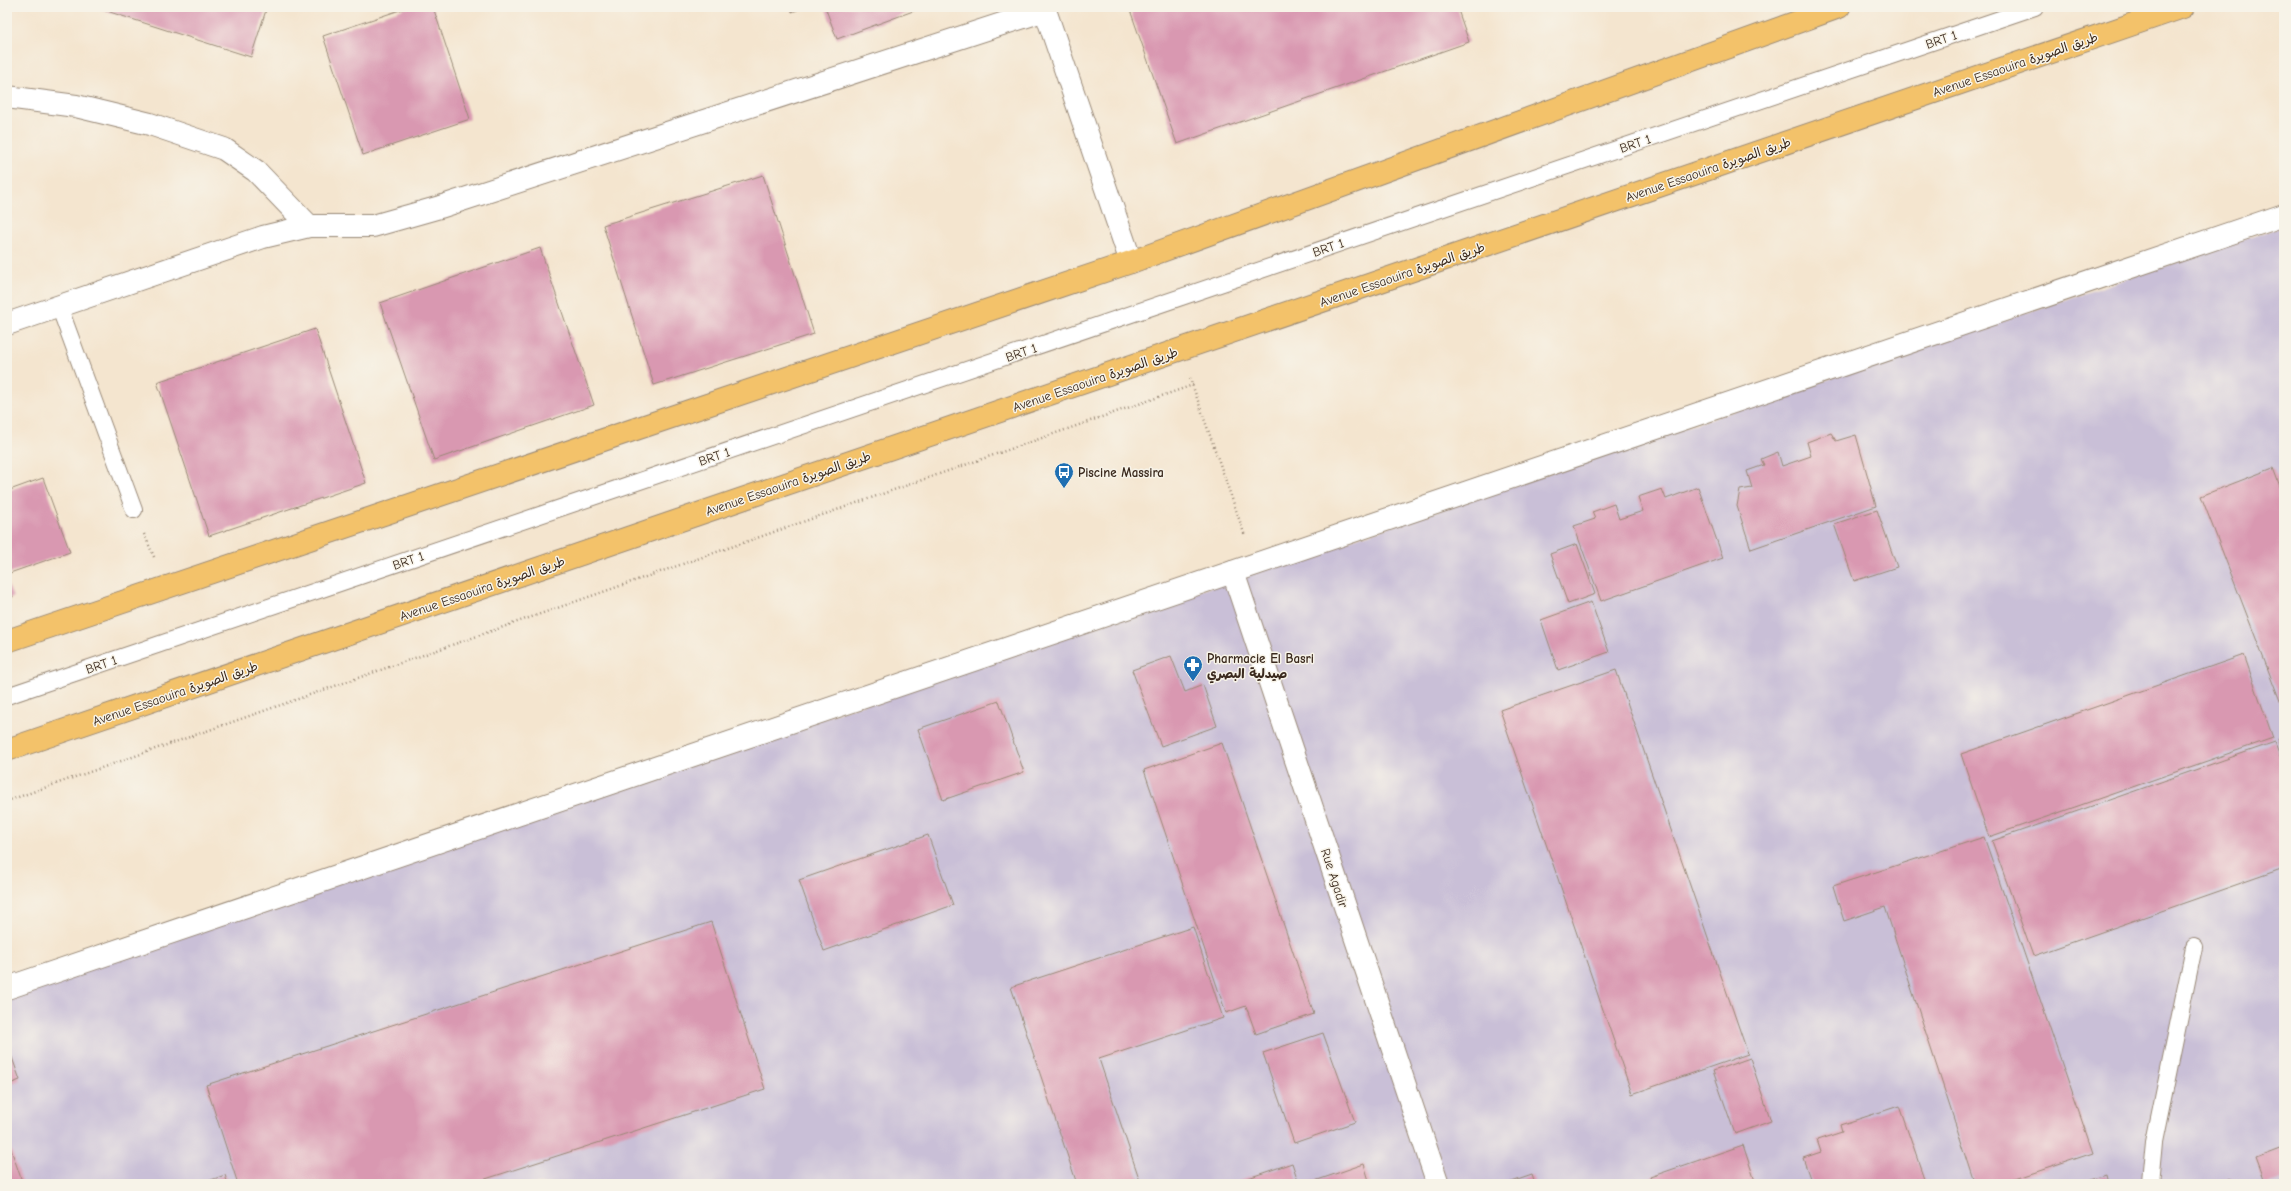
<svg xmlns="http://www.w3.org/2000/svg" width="2291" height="1191" font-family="'Comic Neue','Playpen Sans Arabic',sans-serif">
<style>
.industrial{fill:#c9bfd7}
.building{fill:#d998b1}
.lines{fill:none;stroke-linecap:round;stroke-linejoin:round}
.lane-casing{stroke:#988876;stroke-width:18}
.street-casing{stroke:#988876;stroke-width:24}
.primary-casing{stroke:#988876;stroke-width:24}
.path{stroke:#988876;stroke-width:2.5;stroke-dasharray:1 3;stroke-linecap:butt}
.lane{stroke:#fff;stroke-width:16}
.street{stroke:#fff;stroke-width:22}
.primary{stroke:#f3c26a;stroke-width:22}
.labels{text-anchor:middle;stroke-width:3;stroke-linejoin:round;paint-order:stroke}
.street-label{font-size:13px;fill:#3b2a1e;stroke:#f7f3e8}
.poi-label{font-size:13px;font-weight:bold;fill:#3b2a1e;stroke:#f7f3e8;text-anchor:start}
</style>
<rect width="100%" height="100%" fill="#f7f3e8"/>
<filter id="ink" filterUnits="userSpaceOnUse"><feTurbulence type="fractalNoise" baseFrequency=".025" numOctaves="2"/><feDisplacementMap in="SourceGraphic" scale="8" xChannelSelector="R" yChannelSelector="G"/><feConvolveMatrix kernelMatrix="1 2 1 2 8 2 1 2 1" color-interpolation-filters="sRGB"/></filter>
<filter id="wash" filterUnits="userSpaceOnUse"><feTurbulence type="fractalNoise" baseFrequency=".012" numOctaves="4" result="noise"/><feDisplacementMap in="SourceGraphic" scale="16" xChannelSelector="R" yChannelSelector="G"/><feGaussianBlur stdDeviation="0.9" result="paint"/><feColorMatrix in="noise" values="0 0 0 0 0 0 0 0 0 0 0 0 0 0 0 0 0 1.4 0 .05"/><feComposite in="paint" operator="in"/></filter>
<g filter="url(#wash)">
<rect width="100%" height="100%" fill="#f4e5cf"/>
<path class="industrial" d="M2284 226V1184H7V992Z"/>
<g id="blocks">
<g class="building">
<path d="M94 7H267L251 57Z"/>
<path d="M409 7H433L470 119 363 155 323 36Z"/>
<path d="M791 7H805L792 12Z"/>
<path d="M825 7H924L837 39Z"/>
<path d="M1129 7H1457L1469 42 1177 144Z"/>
<path d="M763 175 814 334 654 385 603 225Z"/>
<path d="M540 248 594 405 434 460 380 303Z"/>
<path d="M315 329 366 483 209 536 157 382Z"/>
<path d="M1831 433 1836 441 1856 435 1876 506 1751 549 1737 506 1740 490 1752 488 1747 471 1764 465 1761 459 1778 452 1782 466 1811 456 1807 442Z"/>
<path d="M2273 468 2284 497V705L2282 706 2201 496Z"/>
<path d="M43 478 70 552 7 574V491Z"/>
<path d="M1698 487 1723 558 1601 601 1574 526 1595 519 1592 512 1614 504 1619 519 1643 511 1638 497 1662 489 1666 499Z"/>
<path d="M1877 510 1897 567 1854 581 1834 524Z"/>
<path d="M1577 544 1595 594 1568 604 1550 554Z"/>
<path d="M7 583 13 597 7 599Z"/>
<path d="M1591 602 1609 652 1558 670 1541 620Z"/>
<path d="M2244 655 2273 738 1989 837 1961 754Z"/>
<path d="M1171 656 1185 692 1203 685 1217 726 1161 746 1132 670Z"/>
<path d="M1616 670 1748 1054 1632 1094 1500 710Z"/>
<path d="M999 701 1024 772 943 800 918 729Z"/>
<path d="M2284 737V755L2278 739Z"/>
<path d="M2275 742 2284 768V868L2033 956 1992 841Z"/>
<path d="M1222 743 1314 1014 1256 1034 1246 1006 1226 1013 1144 770Z"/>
<path d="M928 835 953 905 824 951 799 880Z"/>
<path d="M1984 837 2093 1153 2000 1184H1975L1885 907 1844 921 1833 886Z"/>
<path d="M711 922 765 1089 470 1184H238L206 1085Z"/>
<path d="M1193 927 1223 1018 1099 1059 1141 1184H1077L1011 987Z"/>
<path d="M1323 1033 1355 1122 1294 1143 1263 1053Z"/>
<path d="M10 1052 20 1080 7 1085V1053Z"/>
<path d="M1750 1058 1771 1121 1735 1134 1713 1071Z"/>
<path d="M1899 1106 1926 1184H1812L1803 1158 1821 1152 1817 1140 1842 1132 1840 1125Z"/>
<path d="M7 1138 23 1184H7Z"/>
<path d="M1743 1145 1756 1184H1652L1650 1177Z"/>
<path d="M2284 1146V1178L2265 1184 2255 1157Z"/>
<path d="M1292 1163 1299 1184H1231Z"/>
<path d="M1364 1164 1370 1184H1306Z"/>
<path d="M225 1175 228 1184H200Z"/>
<path d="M1532 1175 1535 1184H1506Z"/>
<path d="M2106 1175 2108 1184H2078Z"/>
<path d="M2230 1179 2232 1184H2216Z"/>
</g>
</g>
</g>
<g filter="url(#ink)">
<use href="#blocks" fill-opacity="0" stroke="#988876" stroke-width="1"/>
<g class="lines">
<defs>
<g id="lane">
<path d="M59 306 134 510"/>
<path d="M7 696 2035 7"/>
<path d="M2150 1184 2154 1142 2194 947"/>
</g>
<g id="street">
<path d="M1044 7 1131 262"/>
<path d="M7 97 76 106 150 124 224 149 256 171 309 226"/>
<path d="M7 324 263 237 309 226H373L440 207 1045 10"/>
<path d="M1233 572 1438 1184"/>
<path d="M7 988 2284 215"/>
</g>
<g id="primary">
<path d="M7 641 1131 262 1839 7"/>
<path d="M7 750 2183 7"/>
</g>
</defs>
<use href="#lane" class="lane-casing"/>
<use href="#street" class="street-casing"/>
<use href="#primary" class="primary-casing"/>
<g class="path">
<path d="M1190 378 1245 536"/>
<path d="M144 534 155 559"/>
<path d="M7 801 1193 385"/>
</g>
<use href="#lane" class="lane"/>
<use href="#street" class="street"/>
<use href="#primary" class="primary"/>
</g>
</g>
<defs>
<symbol id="bus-pin" viewBox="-11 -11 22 30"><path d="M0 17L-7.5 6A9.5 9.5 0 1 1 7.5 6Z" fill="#1f6fb2" stroke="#f7f3e8"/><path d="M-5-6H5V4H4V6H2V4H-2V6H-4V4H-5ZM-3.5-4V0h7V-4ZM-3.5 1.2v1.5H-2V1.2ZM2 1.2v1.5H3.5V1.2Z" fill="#fff"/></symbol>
<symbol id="pharmacy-pin" viewBox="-11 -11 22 30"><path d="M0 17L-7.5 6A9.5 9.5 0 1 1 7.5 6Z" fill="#1f6fb2" stroke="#f7f3e8"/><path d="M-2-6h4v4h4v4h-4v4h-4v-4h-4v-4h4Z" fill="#fff"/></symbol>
</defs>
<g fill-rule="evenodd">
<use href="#bus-pin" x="1053" y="461" width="22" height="30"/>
<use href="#pharmacy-pin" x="1182" y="654" width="22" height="30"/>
</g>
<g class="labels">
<g class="street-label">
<text transform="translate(1941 39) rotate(-19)" y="5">BRT 1</text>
<text transform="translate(2015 64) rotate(-19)" y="5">Avenue Essaouira طريق الصويرة</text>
<text transform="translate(1635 143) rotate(-19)" y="5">BRT 1</text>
<text transform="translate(1708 169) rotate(-19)" y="5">Avenue Essaouira طريق الصويرة</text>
<text transform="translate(1328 247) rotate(-19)" y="5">BRT 1</text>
<text transform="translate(1402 274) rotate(-19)" y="5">Avenue Essaouira طريق الصويرة</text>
<text transform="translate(1021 352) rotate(-19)" y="5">BRT 1</text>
<text transform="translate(1095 379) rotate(-19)" y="5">Avenue Essaouira طريق الصويرة</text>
<text transform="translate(714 456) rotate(-19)" y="5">BRT 1</text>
<text transform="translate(788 483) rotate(-19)" y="5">Avenue Essaouira طريق الصويرة</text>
<text transform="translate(408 560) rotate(-19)" y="5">BRT 1</text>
<text transform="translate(482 588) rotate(-19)" y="5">Avenue Essaouira طريق الصويرة</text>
<text transform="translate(101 664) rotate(-19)" y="5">BRT 1</text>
<text transform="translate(175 693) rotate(-19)" y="5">Avenue Essaouira طريق الصويرة</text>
<text transform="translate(1335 878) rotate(72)" y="5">Rue Agadir</text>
</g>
<g class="poi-label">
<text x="1078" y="477">Piscine Massira</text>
<text x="1207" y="663">Pharmacie El Basri<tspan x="1207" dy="15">صيدلية البصري</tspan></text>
</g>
</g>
<rect width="2291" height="1191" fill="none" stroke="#f7f3e8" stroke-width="24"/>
</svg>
